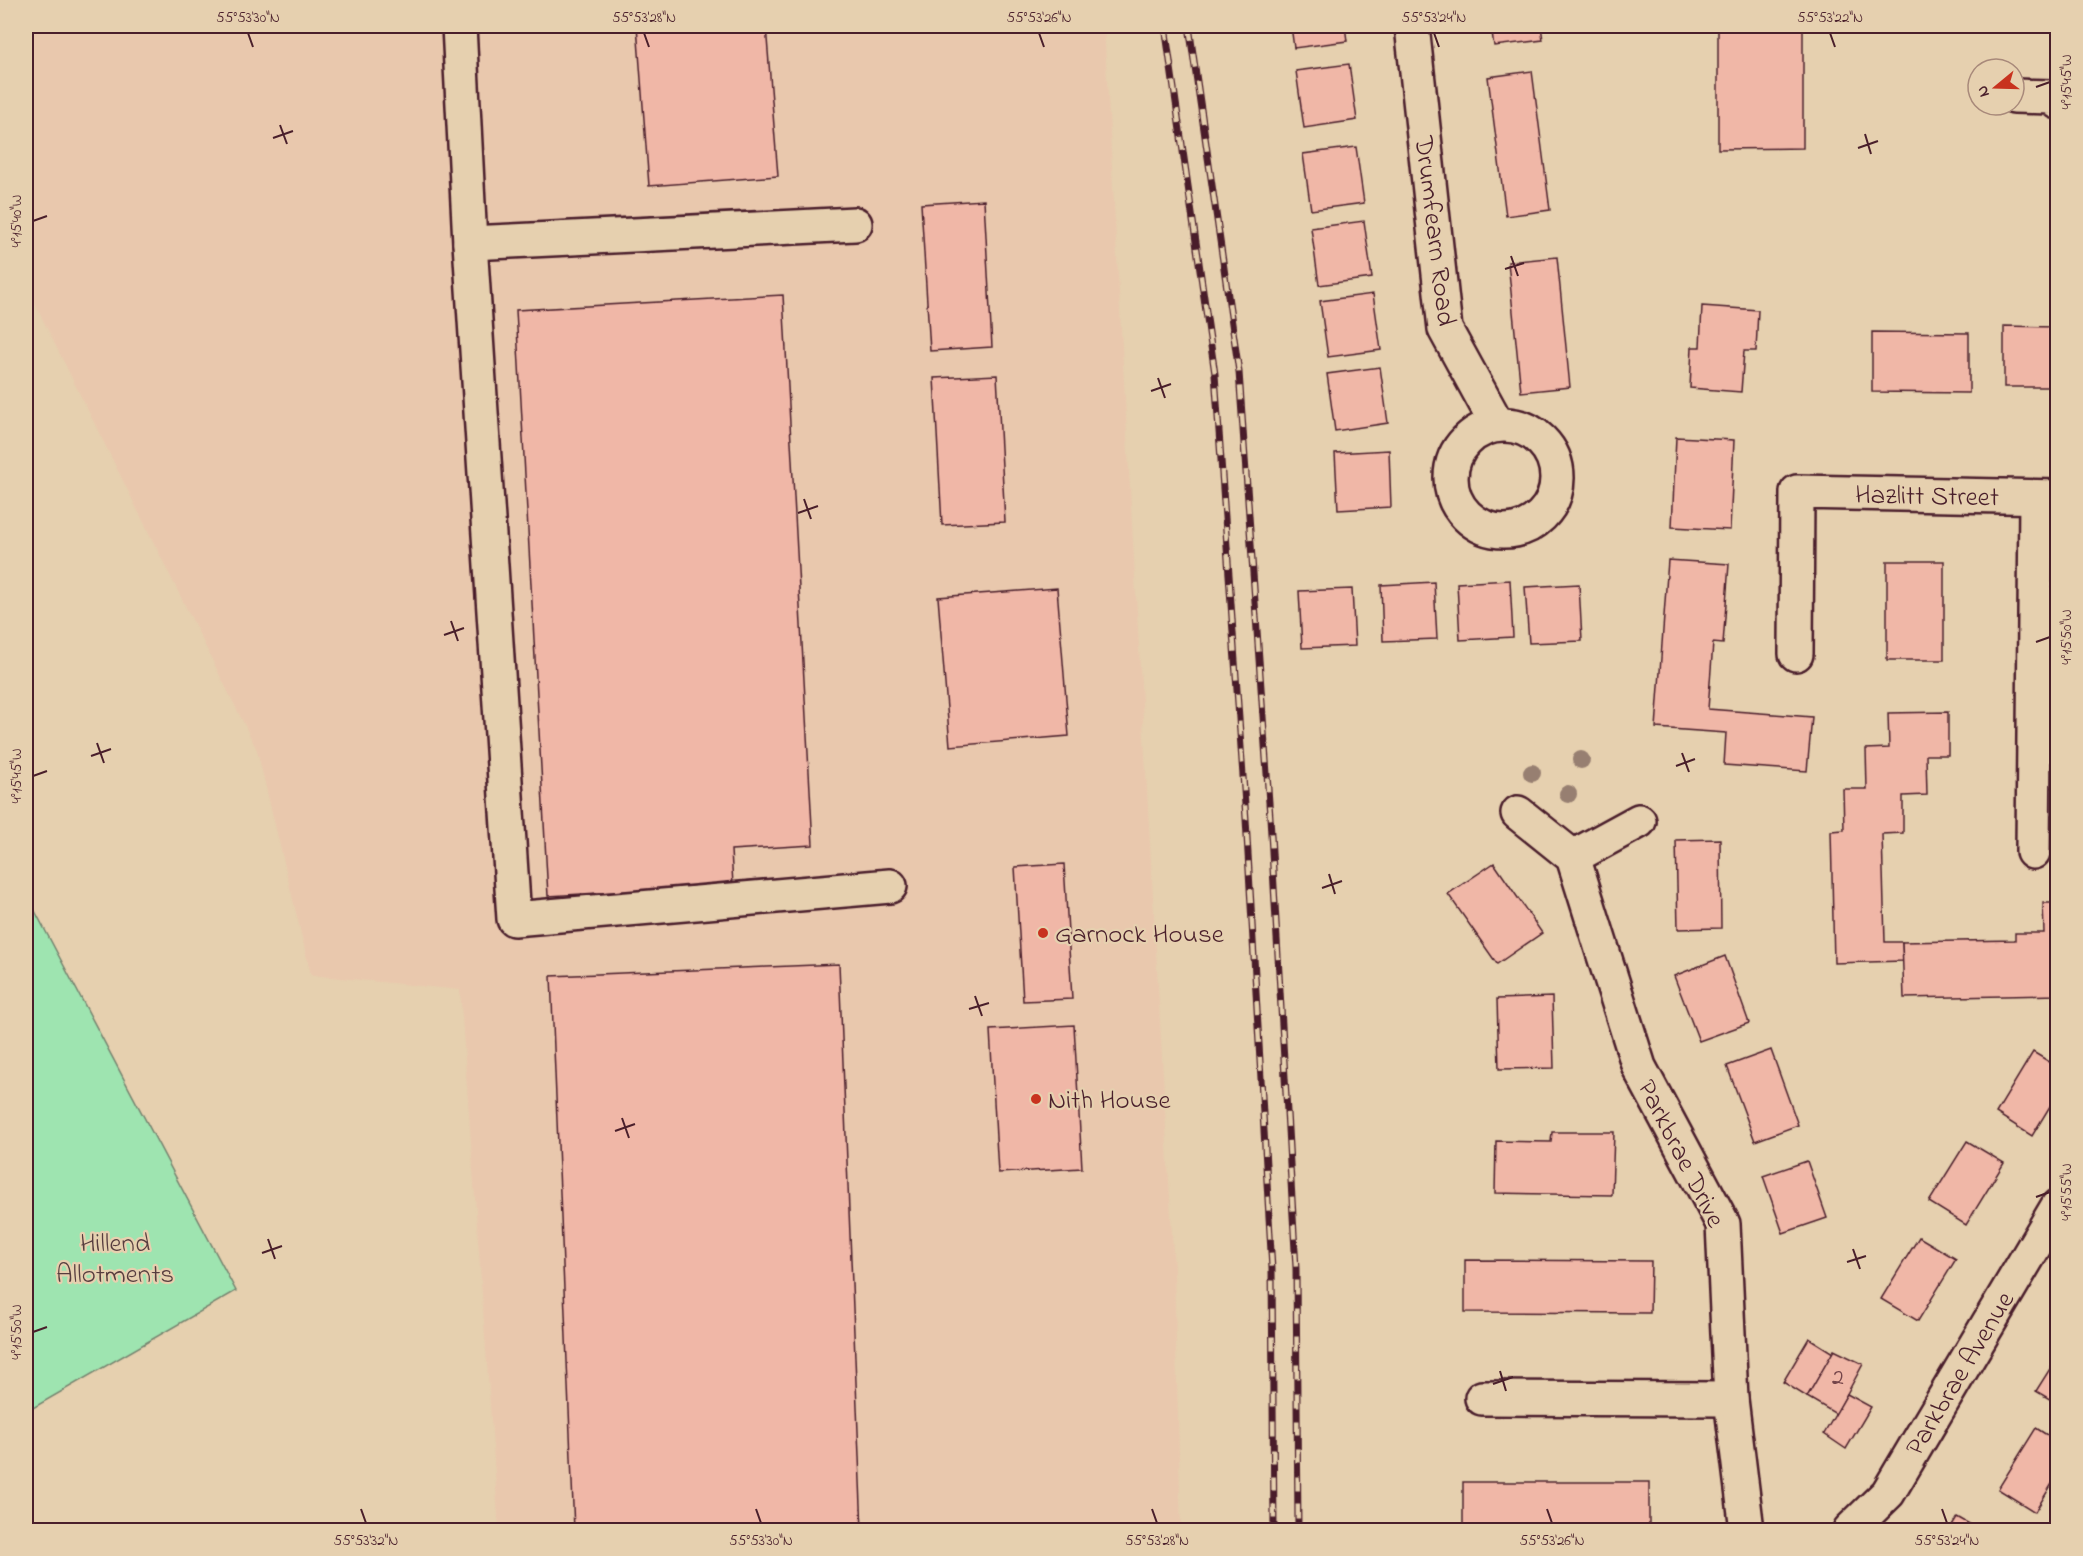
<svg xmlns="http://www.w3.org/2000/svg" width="2083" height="1556" font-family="'Indie Flower',sans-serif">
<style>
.built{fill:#e9c8ad}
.green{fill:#9ee4b0;stroke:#74826e;stroke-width:1.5}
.building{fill:#f0b7a7;stroke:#4a1f2b;stroke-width:1.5}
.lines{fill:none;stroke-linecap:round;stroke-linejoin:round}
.minor-casing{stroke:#4a1f2b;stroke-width:38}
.minor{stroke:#e6d0af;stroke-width:33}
.rail-casing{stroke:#4a1f2b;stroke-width:7}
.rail{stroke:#e6d0af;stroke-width:4.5;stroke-dasharray:14;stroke-linecap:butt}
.tree{fill:#977f71}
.ticks{fill:none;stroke:#4a1f2b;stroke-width:2}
.poi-dot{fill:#c8321e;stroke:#e6d0af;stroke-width:2}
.labels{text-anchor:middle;stroke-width:4.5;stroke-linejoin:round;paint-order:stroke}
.number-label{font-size:24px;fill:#74454a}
.street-label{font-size:27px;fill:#4a1f2b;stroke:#e6d0af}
.poi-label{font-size:27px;fill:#4a1f2b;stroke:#e6d0af;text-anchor:start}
.park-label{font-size:27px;fill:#573d3f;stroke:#e6d0af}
.neatline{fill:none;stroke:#4a1f2b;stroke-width:2}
.ticks-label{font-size:15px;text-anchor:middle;fill:#4a1f2b}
</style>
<rect width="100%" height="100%" fill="#e6d0af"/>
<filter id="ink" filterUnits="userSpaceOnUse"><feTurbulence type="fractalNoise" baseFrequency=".0167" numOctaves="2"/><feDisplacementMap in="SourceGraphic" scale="12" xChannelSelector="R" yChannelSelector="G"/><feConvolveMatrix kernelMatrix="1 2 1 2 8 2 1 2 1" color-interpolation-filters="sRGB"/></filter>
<g filter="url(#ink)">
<path class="built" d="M26 26H1104L1174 1270 1181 1530H499L460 990 311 975 257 750 26 286Z"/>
<path class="green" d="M26 894 236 1291 26 1412Z"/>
<g class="building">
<path d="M637 26H766L778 176 649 186Z"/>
<path d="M1291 26H1345L1347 41 1294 48Z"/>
<path d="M1491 26H1541L1543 40 1494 46Z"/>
<path d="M1718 26H1803V148L1718 149Z"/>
<path d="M1349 64 1357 120 1304 128 1296 71Z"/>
<path d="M1532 71 1550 210 1506 216 1488 77Z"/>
<path d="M1356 147 1364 203 1311 210 1303 154Z"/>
<path d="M984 200 992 347 930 351 921 204Z"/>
<path d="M1364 221 1372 278 1319 285 1311 228Z"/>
<path d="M1557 257 1570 387 1521 392 1508 262Z"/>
<path d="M1373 294 1381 350 1328 357 1320 301Z"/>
<path d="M783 295 813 845 731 850 733 885 548 896 516 310Z"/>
<path d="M1702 306 1758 310 1756 351H1744L1741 392 1690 388 1692 347H1700Z"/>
<path d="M2004 326 2058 327V387H2004Z"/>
<path d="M1872 332 1969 333V393L1872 392Z"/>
<path d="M1380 367 1388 423 1335 431 1327 374Z"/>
<path d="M997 375 1005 522 942 525 934 378Z"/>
<path d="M1676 437 1734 440 1730 530 1672 527Z"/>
<path d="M1389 450 1391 507 1338 510 1335 453Z"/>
<path d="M1668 560 1729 564 1723 644 1713 643 1708 709 1812 717 1807 771 1724 765 1726 733 1656 728Z"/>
<rect x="1887" y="561" width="57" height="99"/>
<path d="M1510 580 1513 637 1460 640 1457 583Z"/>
<path d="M1434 582 1437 639 1383 641 1381 585Z"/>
<path d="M1579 584 1582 641 1529 643 1525 587Z"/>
<path d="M1057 588 1069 736 950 746 938 597Z"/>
<path d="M1352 589 1355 646 1302 648 1299 591Z"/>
<path d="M1948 712V755H1926L1927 795 1903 796V833L1882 834 1885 942H1902L1903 961 1834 963 1831 831 1844 830 1843 789H1867L1866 749 1889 748 1888 713Z"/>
<path d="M1720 839 1721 928 1678 929 1676 840Z"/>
<path d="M1494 863 1542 933 1497 964 1448 894Z"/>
<path d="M1064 864 1072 999 1023 1001 1015 867Z"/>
<path d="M2043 903H2058V995L1904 998 1902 942 2015 940V933H2044Z"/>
<path d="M1725 956 1749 1023 1699 1041 1674 976Z"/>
<path d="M839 964 862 1530H574L551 976Z"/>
<path d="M1552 997 1554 1068 1499 1069 1497 999Z"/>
<path d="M1074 1025 1082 1168 998 1173 990 1030Z"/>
<path d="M1771 1050 1798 1125 1755 1141 1727 1066Z"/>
<path d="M2033 1052 2058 1067V1093L2032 1136 1996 1113Z"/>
<path d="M1552 1132H1614L1612 1195 1495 1193 1496 1141 1551 1142Z"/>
<path d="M1967 1141 2004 1163 1966 1225 1929 1202Z"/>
<path d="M1807 1161 1827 1218 1783 1233 1763 1176Z"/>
<path d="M1919 1237 1956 1259 1918 1321 1881 1299Z"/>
<path d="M1465 1260 1651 1261 1650 1313 1465 1312Z"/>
<path d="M1809 1338 1833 1353 1807 1397 1783 1382Z"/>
<path d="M1834 1350 1863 1364 1836 1414 1807 1397Z"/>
<path d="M2058 1356V1404L2036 1391Z"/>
<path d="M1847 1394 1871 1407 1846 1449 1824 1434Z"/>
<path d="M2036 1428 2058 1442V1474L2035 1512 1998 1489Z"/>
<rect x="1463" y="1482" width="186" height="48"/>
<path d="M1957 1517 1980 1530H1949Z"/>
</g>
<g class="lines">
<defs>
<g id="minor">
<path d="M459 26 470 243 514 919 890 886"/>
<path d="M1412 26 1445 329 1497 424"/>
<path d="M2014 96 2053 97 2058 102"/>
<path d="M470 243 855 224"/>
<circle cx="1504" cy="478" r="53"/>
<path d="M1796 654 1797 492 2058 497"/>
<path d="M1518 813 1573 857 1639 1067 1723 1224 1731 1399 1747 1530"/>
<path d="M2033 852 2036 498"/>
<path d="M1573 857 1639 821"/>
<path d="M1482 1398 1731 1399"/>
<path d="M1850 1530 1888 1493 2058 1206"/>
</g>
</defs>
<use href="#minor" class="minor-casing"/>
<use href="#minor" class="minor"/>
<defs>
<g id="rail">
<path d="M1165 26 1215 374 1246 819 1272 1269 1274 1530"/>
<path d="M1189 26 1239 372 1270 817 1296 1268 1298 1530"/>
</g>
</defs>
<use href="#rail" class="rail-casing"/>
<use href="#rail" class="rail"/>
</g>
<g class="tree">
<circle cx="1581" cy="760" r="9"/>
<circle cx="1532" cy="773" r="9"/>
<circle cx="1568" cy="794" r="9"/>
</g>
</g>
<path class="ticks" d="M248 33 253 47M644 33 649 47M1039 33 1044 47M1434 33 1439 47M1830 33 1835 47M2036 87 2050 82M280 125 287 144M1865 134 1871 154M273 138 293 131M1858 148 1878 141M33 221 47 216M1511 256 1518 276M1505 269 1524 263M1158 378 1165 398M1151 391 1171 384M804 499 811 519M798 513 818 506M451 621 458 641M444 635 464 628M2036 642 2050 637M97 743 104 763M1682 753 1689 772M91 756 111 749M1676 766 1695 759M33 776 47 771M1329 874 1335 894M1322 888 1342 881M975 996 982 1016M969 1009 989 1003M622 1118 629 1138M615 1131 635 1124M2036 1197 2050 1192M268 1239 275 1259M1853 1249 1860 1269M262 1253 282 1246M1847 1262 1866 1256M33 1332 47 1327M1500 1371 1506 1391M1493 1384 1513 1377M361 1509 366 1523M756 1509 761 1523M1152 1509 1157 1523M1547 1509 1552 1523M1942 1509 1947 1523"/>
<g class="poi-dot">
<circle cx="1043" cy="933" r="6"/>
<circle cx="1036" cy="1099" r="6"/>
</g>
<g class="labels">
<g class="number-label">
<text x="1838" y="1384">2</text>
</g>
<g class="street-label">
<text transform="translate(1436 231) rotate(83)" y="9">Drumfearn Road</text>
<text transform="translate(1927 495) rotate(1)" y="9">Hazlitt Street</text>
<text transform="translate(1682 1153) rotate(63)" y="9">Parkbrae Drive</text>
<text transform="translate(1959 1373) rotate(-59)" y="9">Parkbrae Avenue</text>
</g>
<g class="poi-label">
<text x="1055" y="942">Garnock House</text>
<text x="1048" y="1108">Nith House</text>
</g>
<g class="park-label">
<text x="115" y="1251">Hillend<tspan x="115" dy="31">Allotments</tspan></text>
</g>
</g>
<rect width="2083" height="1556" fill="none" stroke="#e6d0af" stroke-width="66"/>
<g transform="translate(1996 87) rotate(251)"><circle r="28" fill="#e6d0af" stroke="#a8897a" stroke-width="1.5"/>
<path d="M0-4.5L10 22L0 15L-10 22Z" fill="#c8321e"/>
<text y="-9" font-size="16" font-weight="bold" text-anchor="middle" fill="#4a1f2b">N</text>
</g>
<rect x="33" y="33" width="2017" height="1490" class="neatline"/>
<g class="ticks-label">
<text x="248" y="22">55°53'30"N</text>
<text x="644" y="22">55°53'28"N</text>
<text x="1039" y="22">55°53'26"N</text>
<text x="1434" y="22">55°53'24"N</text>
<text x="1830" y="22">55°53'22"N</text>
<text transform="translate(2066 82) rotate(-90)" y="5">4°15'45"W</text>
<text transform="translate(16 221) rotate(-90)" y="5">4°15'40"W</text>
<text transform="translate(2066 637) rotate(-90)" y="5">4°15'50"W</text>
<text transform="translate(16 776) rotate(-90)" y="5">4°15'45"W</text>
<text transform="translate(2066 1192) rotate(-90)" y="5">4°15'55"W</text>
<text transform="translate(16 1332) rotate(-90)" y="5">4°15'50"W</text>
<text x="366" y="1545">55°53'32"N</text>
<text x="761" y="1545">55°53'30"N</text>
<text x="1157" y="1545">55°53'28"N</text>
<text x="1552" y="1545">55°53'26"N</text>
<text x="1947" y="1545">55°53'24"N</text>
</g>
</svg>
